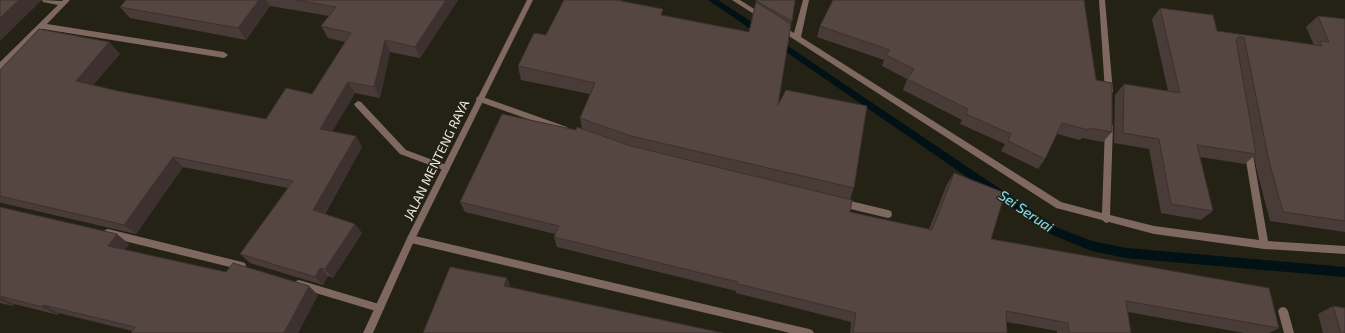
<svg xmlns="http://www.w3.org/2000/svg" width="1345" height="333" font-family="'Exo 2',sans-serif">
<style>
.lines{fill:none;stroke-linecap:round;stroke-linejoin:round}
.stream{fill:#011116;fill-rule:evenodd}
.service{fill:#7e685f;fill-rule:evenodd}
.minor{fill:#7e685f;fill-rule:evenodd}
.tertiary{fill:#7e685f;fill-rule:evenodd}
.wall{fill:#493c38}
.shaded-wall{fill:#3c312e}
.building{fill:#554641;stroke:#3c312e}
.labels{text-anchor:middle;stroke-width:3;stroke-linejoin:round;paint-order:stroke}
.street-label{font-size:13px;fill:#eae8e0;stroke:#242115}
.water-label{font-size:14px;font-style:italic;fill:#80e4fc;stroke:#242115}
</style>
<rect width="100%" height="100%" fill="#242115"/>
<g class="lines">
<g class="stream">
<path d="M708 0H718L764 30 765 32 764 34H758Z"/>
<path d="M776 38 1058 228 1092 241 1126 248 1345 267V277L1126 258 1092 251 1050 234 773 43 772 41Z"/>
</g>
<g class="service">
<path d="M480 96 567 127 568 129 567 131 564 132 477 101 476 99 477 97Z"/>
<path d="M358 101 361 102 406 150 449 166 450 168 449 170 446 171 400 154 355 106 354 104Z"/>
<path d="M842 199 888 210 891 211 892 214 891 217 888 218 842 207 839 206 838 203 839 200Z"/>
</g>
<g class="minor">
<path d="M42 0 62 1 63 0H70L47 24 224 52 228 55 224 58 43 29 3 69 0 70V62L58 5 43 2Z"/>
<path d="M732 0H740L765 16 762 19 760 18Z"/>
<path d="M803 0H809L801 37 1061 202 1102 213 1105 126 1106 124H1112L1113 126 1110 215 1154 226 1259 240 1244 149 1245 147H1251L1252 149 1268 241 1345 246V254L1264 249 1154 234 1109 222 1106 223 1102 220 1056 208 778 29 776 27 780 24 794 33Z"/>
<path d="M1099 0H1105L1113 92 1109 95 1105 92Z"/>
<path d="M108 229 242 262 245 263 246 266 245 269 242 270 108 237 105 236 104 233 105 230Z"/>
<path d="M411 235 809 329 812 330 814 333H790L411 243 408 242 407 239 408 236Z"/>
<path d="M299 280 379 304 382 305 384 308 382 311 379 312 299 288 296 287 295 284 296 281Z"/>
<path d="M1283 307 1286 308 1288 311 1294 333H1284L1278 311 1280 308Z"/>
</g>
<path class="tertiary" d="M527 0H533L414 241 373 333H363L408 236Z"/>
</g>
<g class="wall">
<path d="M126 0H458L420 58 390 52 380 98 355 93 332 132 356 136 362 147 325 214 355 224 362 233 333 278 328 276 323 285 250 263 240 254 288 188 183 167 136 234 2 203 0 202V70L109 42 120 54 93 85 118 91 266 119 312 94 345 42 328 38 321 26 329 16 270 6 246 40 130 18 120 7Z"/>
<path d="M564 0H623L622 2 663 15 749 32 757 0H795L778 105 854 188 850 199V212L929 229 947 184 954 173 991 239 1279 328 1269 333H1244L1128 312 1131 333H1057V331L1007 322V333H850L851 322 736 293V291L557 247 554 237 555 234 465 212 460 202 576 130 582 129 580 118 590 94 521 80 518 66 546 35Z"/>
<path d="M1160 8 1217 31 1314 45 1306 27 1318 16 1345 19V232L1270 221 1257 171 1254 156 1245 164 1200 157 1213 211 1201 220 1161 213 1149 149 1114 143 1115 95 1124 84 1168 91 1152 19Z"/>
<path d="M820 26 1096 80 1112 132 1103 142 1082 138 1080 140 1057 134 1045 159 1038 169 1001 151 1005 144 960 124 962 120 903 90 907 79 882 66 884 60 817 37Z"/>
<path d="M0 207 129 244 125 250 318 295 298 333H131L132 331 59 313 58 315 14 304 13 306 0 303Z"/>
<path d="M1333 306 1345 333H1323L1318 314Z"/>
</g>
<g class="shaded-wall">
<path d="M19 0H42L0 41V18Z"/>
<path d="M259 0H266L270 6 246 40 238 28Z"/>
<path d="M446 0H458L420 58 415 47Z"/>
<path d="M385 40 390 52 380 98 374 87Z"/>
<path d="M109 42 120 54 87 92 76 81Z"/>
<path d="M348 82 355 93 327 140 320 129Z"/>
<path d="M356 136 362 147 321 219 313 210Z"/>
<path d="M173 157 183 167 136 234 124 225Z"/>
<path d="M355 224 362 233 333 278 325 269Z"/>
<path d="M117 234 129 244 122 255 108 246Z"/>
<path d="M320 268 328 276 323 285 315 277Z"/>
<path d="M507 278 511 287 504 286Z"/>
<path d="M309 286 318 295 298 333H284Z"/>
<path d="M0 297 14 304 13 306 0 300Z"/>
<path d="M43 305 59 313 58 315 42 307Z"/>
</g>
<g class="building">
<path d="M0 0H19L0 18Z"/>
<path d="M126 0H259L238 28 120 7Z"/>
<path d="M295 0H446L415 47 385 40 374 87 348 82 320 129 356 136 313 210 355 224 325 269 320 268 315 277 240 254 293 181 173 157 124 225 0 196V178L1 177H0V70L39 29 109 42 76 81 118 91 266 119 286 88 312 94 351 33 321 26 336 7Z"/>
<path d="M564 0H616L663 9 661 15 749 32 756 2 791 24 778 105 786 90 867 106 854 188 631 136 580 118 595 83 518 66 534 33 546 35Z"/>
<path d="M757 0H795L792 21 756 1Z"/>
<path d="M833 0H1084L1096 80 1112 83V132L1089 128V130L1062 123 1045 159 1008 141 1011 134 966 114 968 109 907 79 914 69 886 55 890 50 820 26Z"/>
<path d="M1160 8 1213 15 1217 31 1322 46 1320 41 1329 42 1318 16 1345 19V221L1283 212 1269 161 1244 37H1238L1236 40 1256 154 1197 145 1213 211 1171 204 1159 139 1123 133 1124 84 1180 93Z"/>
<path d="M502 114 576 130 577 127 631 146 852 200 850 212 932 230 954 173 1005 193 991 239 1269 288 1279 328 1126 301 1131 333H1069L1068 323 1006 311 1007 333H853L856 313 738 284V282L554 237 559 226 460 202Z"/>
<path d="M0 207 117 234 108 246 226 272 233 263 309 286 284 333H131L135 327 43 305 42 307 0 296Z"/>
<path d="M450 267 507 278 504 286 723 333H423Z"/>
<path d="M1333 306 1345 308V333H1341Z"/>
</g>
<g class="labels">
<g class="street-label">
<text transform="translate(436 160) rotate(-64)" y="5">JALAN MENTENG RAYA</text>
</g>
<g class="water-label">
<text transform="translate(1026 211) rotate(34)" y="5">Sei Seruai</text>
</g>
</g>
</svg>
